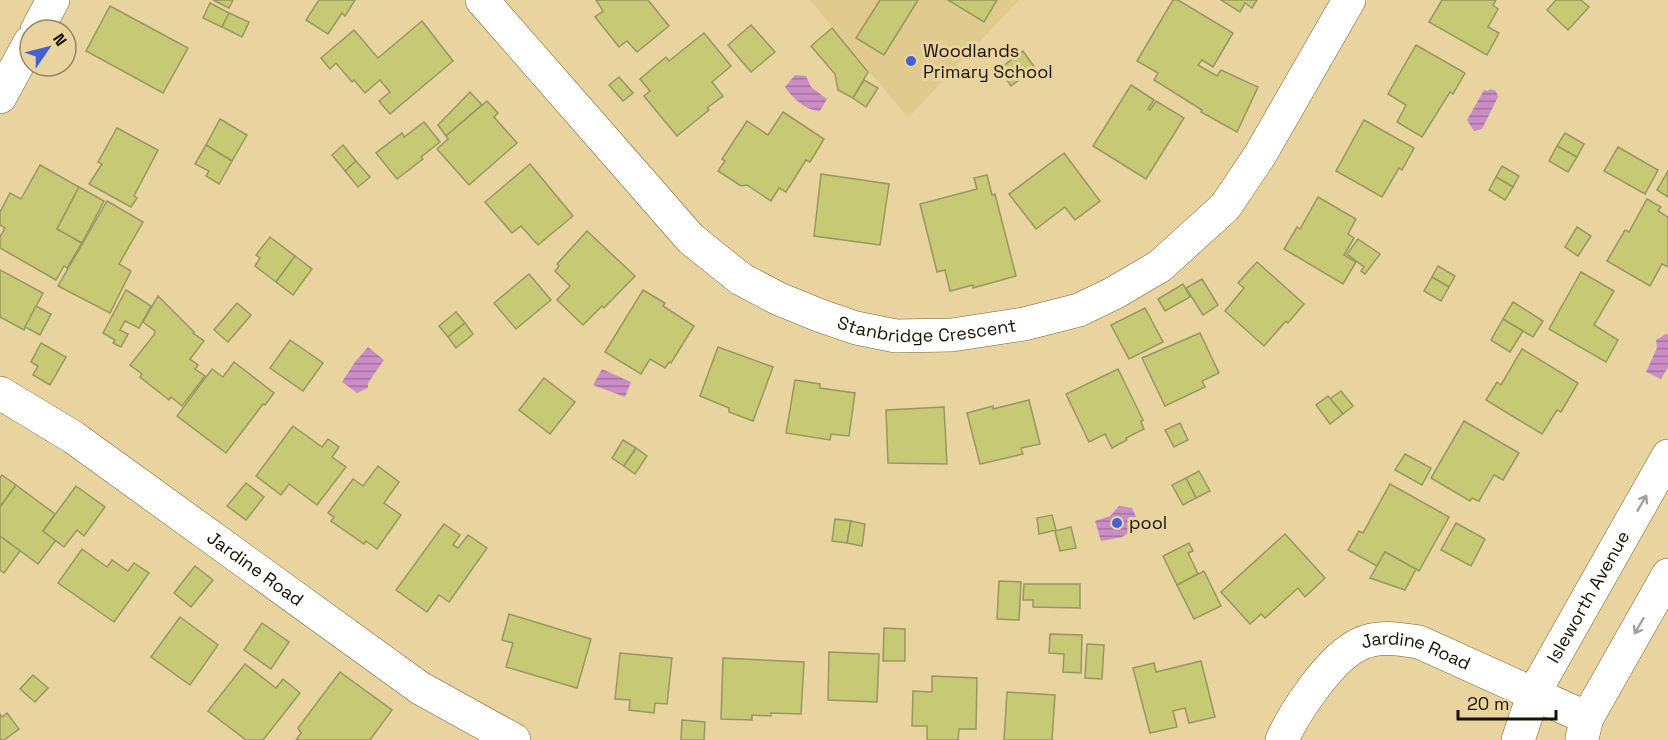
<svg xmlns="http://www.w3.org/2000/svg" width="1668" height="740" font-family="'Space Grotesk',sans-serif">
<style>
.built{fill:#e1ca8e}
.water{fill:url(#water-rules)}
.building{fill:#c7c974;stroke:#969763;stroke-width:1.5}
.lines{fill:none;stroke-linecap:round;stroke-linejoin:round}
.minor-casing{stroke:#73612f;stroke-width:34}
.minor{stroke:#fff;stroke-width:33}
.oneway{stroke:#a3a099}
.poi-dot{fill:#4560d4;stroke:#e9d4a0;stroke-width:2}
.labels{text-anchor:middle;stroke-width:6;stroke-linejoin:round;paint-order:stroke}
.poi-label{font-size:18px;fill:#181100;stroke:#e9d4a0;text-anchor:start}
.street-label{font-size:18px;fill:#181100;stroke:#e9d4a0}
</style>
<defs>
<pattern id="water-rules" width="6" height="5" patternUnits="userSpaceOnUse" patternTransform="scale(1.5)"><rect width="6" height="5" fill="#cb8dc6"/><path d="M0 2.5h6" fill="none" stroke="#a4729e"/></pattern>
</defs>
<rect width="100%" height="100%" fill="#e9d4a0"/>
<path class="built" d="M810 0H1019L908 118Z"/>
<g class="water">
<path d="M795 75 806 76 811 87 827 99 820 111C807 111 792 98 785 87Z"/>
<path d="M1490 89 1496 91 1498 97 1482 129 1474 131 1467 120 1484 90 1488 91Z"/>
<path d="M1666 334 1668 335V367L1661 379 1646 372 1657 348 1656 340Z"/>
<path d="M368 347 384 360 368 383V388L357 393 342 382 355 362Z"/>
<path d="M602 369 631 382 625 397 593 385Z"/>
<path d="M1119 506 1132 508 1140 526 1122 537 1101 541 1095 521 1110 516Z"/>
</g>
<g class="building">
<path d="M213 0H233L229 8Z"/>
<path d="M319 0H355L345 16 342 13 328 34 306 20Z"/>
<path d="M648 0 669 26 637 52 627 41 619 47 595 17 603 11 596 0Z"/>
<path d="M880 0H918L884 55 856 38Z"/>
<path d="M948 0H997L984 22Z"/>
<path d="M1173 0H1178L1233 33 1213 67 1202 60 1198 65 1217 76 1221 70 1258 87 1237 132 1201 112 1202 110 1154 80 1158 73 1137 61Z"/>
<path d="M1221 0H1257L1252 8 1245 3 1240 12Z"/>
<path d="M1442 0H1496L1493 5 1498 9 1488 27 1499 33 1487 55 1429 22Z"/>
<path d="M1556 0H1581L1589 7 1568 30 1547 10Z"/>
<path d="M210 3 229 13 222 27 203 18Z"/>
<path d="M110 6 188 48 163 93 86 51Z"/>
<path d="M229 13 249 22 242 37 222 27Z"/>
<path d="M422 21 453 61 390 114 379 101 390 92 380 80 365 93 354 80 352 82 336 63 330 69 321 58 354 30 378 58Z"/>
<path d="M751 25 775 52 751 72 728 45Z"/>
<path d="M832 28 868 72 853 98 838 90 835 74 811 46Z"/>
<path d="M704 33 731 66 712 82 723 96 707 108 709 110 677 136 644 96 650 91 640 79 666 57 669 61Z"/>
<path d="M1416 45 1465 73 1453 94 1450 92 1422 137 1397 122 1406 105 1388 94Z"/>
<path d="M1023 51 1035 68 1011 86 999 69Z"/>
<path d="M619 77 633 93 623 101 609 85Z"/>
<path d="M864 80 878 88 866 107 853 98Z"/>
<path d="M1131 85 1154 100 1148 109 1150 110 1156 101 1184 118 1146 179 1093 146Z"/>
<path d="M470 92 482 105 446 136 438 125Z"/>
<path d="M487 101 498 113 494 117 517 143 469 185 437 149 448 139 446 136Z"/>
<path d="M783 112 824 139 810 162 806 160 786 192 779 188 771 201 747 185 741 186 718 171 725 161 722 159 747 121 768 135Z"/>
<path d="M220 119 247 135 232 161 206 145Z"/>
<path d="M1364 120 1414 148 1402 170 1399 168 1382 197 1336 171Z"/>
<path d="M424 122 440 142 421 157 423 159 397 179 376 153 402 133 404 137Z"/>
<path d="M117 128 158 150 134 196 137 198 131 207 89 184 102 164 98 162Z"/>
<path d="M1565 133 1584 144 1577 157 1557 146Z"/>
<path d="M206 145 232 161 219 184 206 176 209 171 195 164Z"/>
<path d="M343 145 356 161 345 171 332 155Z"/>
<path d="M1557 146 1577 157 1568 172 1549 161Z"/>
<path d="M1618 147 1658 170 1645 194 1604 171Z"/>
<path d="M1064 153 1100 201 1075 220 1065 207 1036 229 1009 194Z"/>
<path d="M356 161 370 177 358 187 345 171Z"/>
<path d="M530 164 573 216 538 245 521 226 512 233 485 202Z"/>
<path d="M40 165 79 187 57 229 82 243 67 268 64 266 56 280 0 248V237L5 228 0 225V212L10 193 21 199Z"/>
<path d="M1502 166 1519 176 1513 187 1496 177Z"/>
<path d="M1668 171V197L1657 190Z"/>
<path d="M821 174 889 184 880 245 814 236Z"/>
<path d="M987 175 992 195 995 194 1016 276 973 288V285L950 291 945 270 937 272 920 204 977 189 974 178Z"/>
<path d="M1496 177 1513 187 1505 200 1489 190Z"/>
<path d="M79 187 104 201 82 243 57 229Z"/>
<path d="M1318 197 1356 219 1348 234 1354 238 1344 255 1356 262 1343 284 1284 249 1297 227 1300 229Z"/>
<path d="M1647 199 1661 207 1658 211 1668 217V267L1662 264 1650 286 1607 261 1625 230 1629 232Z"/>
<path d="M107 201 143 222 119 264 131 271 110 313 58 286Z"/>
<path d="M1577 227 1591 236 1578 256 1565 247Z"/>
<path d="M587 231 635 276 604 308 602 306 583 325 557 300 570 286 555 271 559 266 557 264Z"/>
<path d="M270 237 295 256 276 282 255 266 260 258 256 255Z"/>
<path d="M1358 239 1380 254 1365 274 1361 271 1364 267 1347 254Z"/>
<path d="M295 256 312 269 293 295 276 282Z"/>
<path d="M1257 262 1304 304 1288 323 1286 321 1264 346 1225 311 1244 288 1238 283Z"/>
<path d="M1438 266 1455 276 1449 287 1432 277Z"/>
<path d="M0 270 43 293 24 330 0 317Z"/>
<path d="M1581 272 1614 291 1594 325 1618 340 1606 362 1549 329Z"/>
<path d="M529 274 551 300 516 329 494 303Z"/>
<path d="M1432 277 1449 287 1441 301 1424 291Z"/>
<path d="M1202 279 1218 305 1203 315 1186 288Z"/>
<path d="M1183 284 1190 297 1165 311 1158 299Z"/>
<path d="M126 290 151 306 139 328 125 321 120 330 128 334 121 347 113 343 115 340 103 333Z"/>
<path d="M643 290 665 303 663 306 694 326 671 363 669 362 665 368 650 359 641 374 605 352Z"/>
<path d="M158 296 194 332 193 333 204 341 190 359 198 365 195 369 205 376 182 406 171 397 169 400 140 377 142 374 130 365 154 335 155 331 143 322Z"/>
<path d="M1513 302 1543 321 1533 337 1503 319Z"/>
<path d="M237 303 251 315 228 342 214 330Z"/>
<path d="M36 306 51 314 40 335 25 327Z"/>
<path d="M1145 308 1163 342 1129 359 1111 325Z"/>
<path d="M456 312 465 323 448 337 439 326Z"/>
<path d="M1503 319 1523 331 1510 352 1491 340Z"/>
<path d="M465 323 473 334 456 348 448 337Z"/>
<path d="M1200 333 1219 373 1202 381 1205 387 1165 406 1142 358Z"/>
<path d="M290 340 323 363 303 391 270 368Z"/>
<path d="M41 343 66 357 50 385 33 375 38 366 31 362Z"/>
<path d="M718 347 773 367 753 421 729 412V408L700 396Z"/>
<path d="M1522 349 1578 383 1561 412 1557 410 1542 434 1486 400 1497 382 1501 385Z"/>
<path d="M234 362 274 393 265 405 263 404 226 453 177 416 212 369 223 377Z"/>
<path d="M1118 369 1143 420 1141 422 1144 429 1126 438 1127 440 1112 448 1105 434 1089 442 1066 394Z"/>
<path d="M544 378 575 402 550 434 519 410Z"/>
<path d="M795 380 820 384V388L855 393 849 436 831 434 830 440 786 433Z"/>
<path d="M1341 391 1353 406 1343 414 1330 399Z"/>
<path d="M1328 396 1343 414 1330 424 1316 405Z"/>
<path d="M1029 400 1040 444 1021 448 1023 454 980 464 967 413 993 406V409Z"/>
<path d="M944 407 947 464 888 463 886 410Z"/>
<path d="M1464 421 1519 453 1503 480 1494 475 1479 501 1472 498 1470 501 1431 478Z"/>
<path d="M1180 423 1188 440 1174 447 1165 430Z"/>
<path d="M293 426 322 447 328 439 339 447 332 457 346 467 317 505 289 484 281 495 256 476Z"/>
<path d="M623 440 636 448 624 466 612 458Z"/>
<path d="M636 448 647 456 635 474 624 466Z"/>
<path d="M1405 454 1431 468 1422 485 1395 470Z"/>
<path d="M378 466 399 482 384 503 401 515 377 549 366 541 364 544 331 521 334 517 328 513 353 479 363 486Z"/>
<path d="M1199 471 1210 491 1196 498 1186 478Z"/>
<path d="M2 475 16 485 0 507V478Z"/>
<path d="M1186 478 1196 498 1183 505 1172 485Z"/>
<path d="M246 483 264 497 246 520 227 506Z"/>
<path d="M1390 484 1449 517 1419 571 1385 552 1377 566 1348 550 1359 531 1363 533Z"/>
<path d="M16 485 55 514 43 531 56 540 38 564 0 536V507Z"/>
<path d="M76 486 105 507 84 536 77 530 64 547 43 531Z"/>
<path d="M1052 515 1056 530 1039 534 1037 518Z"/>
<path d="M835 519 851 521 847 543 832 541Z"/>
<path d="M851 521 865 524 862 546 847 543Z"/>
<path d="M1456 523 1485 539 1471 566 1441 550Z"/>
<path d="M444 524 460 535 453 545 458 548 468 535 487 548 449 602 439 595 427 612 396 590Z"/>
<path d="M1071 527 1076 548 1060 551 1055 531Z"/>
<path d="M1285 534 1325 578 1305 597 1298 588 1265 618 1261 614 1250 624 1221 592Z"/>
<path d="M0 536 20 551 4 573 0 570Z"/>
<path d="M1189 543 1193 551 1188 553 1198 574 1177 585 1163 556Z"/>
<path d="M82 549 107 567 112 560 128 571 134 563 149 573 114 622 58 583Z"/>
<path d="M1385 552 1416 569 1405 590 1370 578Z"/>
<path d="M195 566 213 580 191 607 174 593Z"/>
<path d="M1204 571 1221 606 1194 619 1177 585Z"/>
<path d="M999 581 1021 582 1019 620 997 619Z"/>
<path d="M1024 584H1080V608L1033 607V600H1023Z"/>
<path d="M509 614 591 639 577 688 506 667 513 643 502 640Z"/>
<path d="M180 617 218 645 190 685 151 657Z"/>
<path d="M262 623 289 642 271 669 244 650Z"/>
<path d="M884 628 905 629V661H883Z"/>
<path d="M1050 634 1082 635 1081 673 1063 672 1064 654 1049 653Z"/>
<path d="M1087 644 1104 645 1102 679 1085 678Z"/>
<path d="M829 652 879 654 877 702 828 700Z"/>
<path d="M620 653 672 658 667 704 655 703 654 713 629 710 630 700 615 699Z"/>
<path d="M723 658 804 662 801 714 771 713V716L752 715V720L721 719Z"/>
<path d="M1201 661 1215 717 1189 723 1185 708 1173 711 1177 727 1150 733 1133 668 1154 663 1156 672Z"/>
<path d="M245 664 276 688 283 679 300 693 263 740H246L208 711Z"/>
<path d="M340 672 392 710 370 740H296L301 733 298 728Z"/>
<path d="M33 675 48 688 35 702 20 689Z"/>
<path d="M932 676 977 678 976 729H959L958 740H927V726H912L913 691 932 692Z"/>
<path d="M1007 692 1055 695 1052 740H1004Z"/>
<path d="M7 713 19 729 4 740H0V714L2 717Z"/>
<path d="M682 720 705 722 704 740H681Z"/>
</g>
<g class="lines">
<defs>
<g id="minor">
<path id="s1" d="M482 0 691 239 741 279 779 299 821 316 856 328 896 336 952 335 1024 324 1079 310 1114 293 1160 266 1225 207 1260 155 1349 0"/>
<path d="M37 30 53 0"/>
<path d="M0 97 30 42"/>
<path id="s2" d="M0 393 73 437 420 688 514 740"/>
<path d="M1582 738 1587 718 1668 575"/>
<path id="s3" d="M1282 740C1295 711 1331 657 1360 644 1378 635 1400 639 1419 642L1587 718"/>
<path id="s4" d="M1518 740 1534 693 1668 456"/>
</g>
</defs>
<use href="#minor" class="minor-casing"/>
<use href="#minor" class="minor"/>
</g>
<defs><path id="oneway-shaft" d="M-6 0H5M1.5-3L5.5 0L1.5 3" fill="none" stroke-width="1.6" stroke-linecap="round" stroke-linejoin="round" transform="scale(1.5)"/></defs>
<g class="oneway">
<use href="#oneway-shaft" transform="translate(1642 503) rotate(-60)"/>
<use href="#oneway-shaft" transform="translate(1639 626) rotate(120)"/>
</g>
<g class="poi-dot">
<circle cx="911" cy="61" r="6"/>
<circle cx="1117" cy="523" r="6"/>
</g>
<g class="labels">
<g class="poi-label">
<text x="923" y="57">Woodlands<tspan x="923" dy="21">Primary School</tspan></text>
<text x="1129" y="529">pool</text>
</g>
<g class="street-label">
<text dy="6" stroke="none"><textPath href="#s1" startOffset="578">Stanbridge Crescent</textPath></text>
<text dy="6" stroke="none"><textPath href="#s2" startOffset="310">Jardine Road</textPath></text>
<text dy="6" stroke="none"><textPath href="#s4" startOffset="160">Isleworth Avenue</textPath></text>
<text dy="6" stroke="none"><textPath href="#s3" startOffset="184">Jardine Road</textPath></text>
</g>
</g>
<g transform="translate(48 48) rotate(55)"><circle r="28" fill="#e9d4a0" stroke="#958660" stroke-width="1.5"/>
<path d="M0-4.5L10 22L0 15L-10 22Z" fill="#4560d4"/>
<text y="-9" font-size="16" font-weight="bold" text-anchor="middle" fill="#181100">N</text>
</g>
<path d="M1458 710v9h98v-9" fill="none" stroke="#181100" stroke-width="3"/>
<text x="1467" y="710" font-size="18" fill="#181100" stroke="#e9d4a0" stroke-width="4.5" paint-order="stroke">20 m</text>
</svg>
